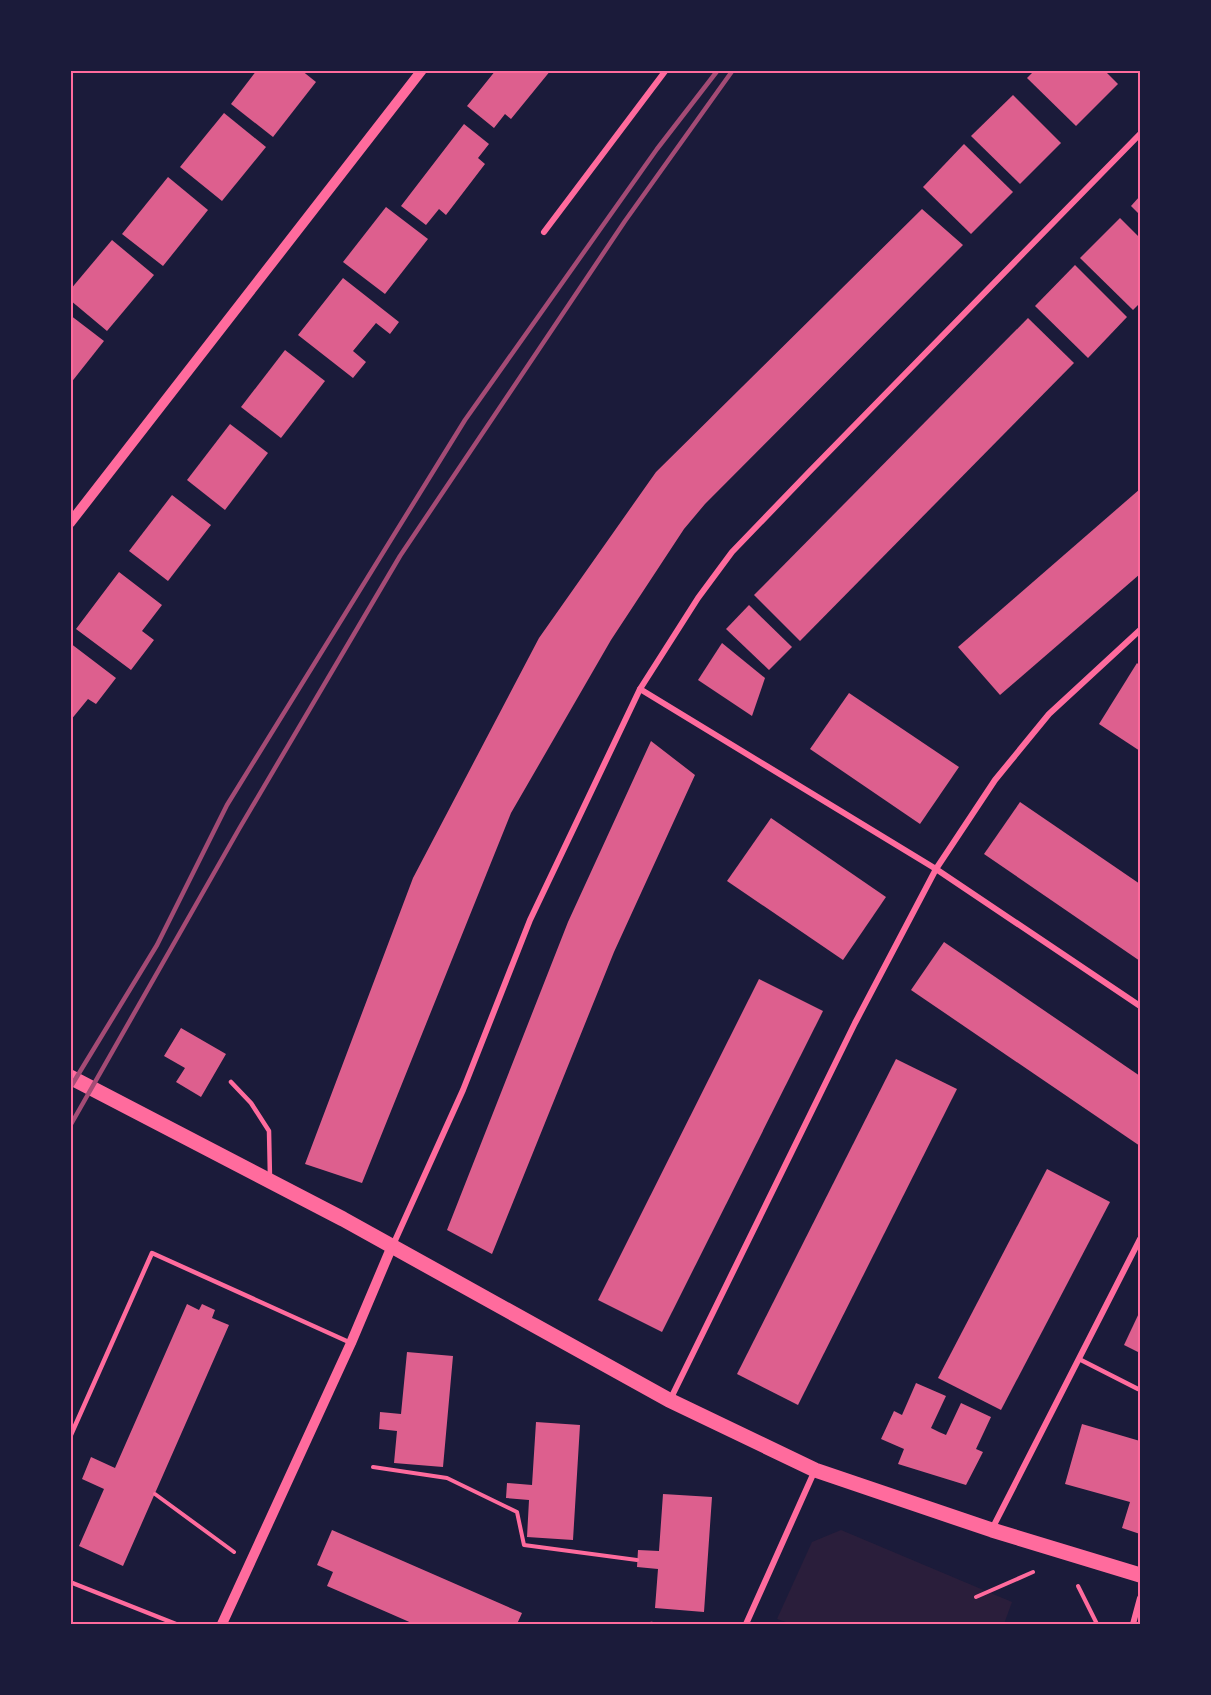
<svg xmlns="http://www.w3.org/2000/svg" width="1211" height="1695" font-family="Karla,sans-serif">
<style>
.green{fill:#2a1e3b}
.building{fill:#dd5f8e}
.lines{fill:none;stroke-linecap:round;stroke-linejoin:round}
.path{stroke:#ff6b9d;stroke-width:4}
.service{stroke:#ff6b9d;stroke-width:4.5}
.minor{stroke:#ff6b9d;stroke-width:6}
.tertiary{stroke:#ff6b9d;stroke-width:10}
.primary{stroke:#ff6b9d;stroke-width:15}
.rail{stroke:#a44b75;stroke-width:4.5}
.neatline{fill:none;stroke:#ff6b9d;stroke-width:2}
</style>
<rect width="100%" height="100%" fill="#1b1b3a"/>
<path class="green" d="M841 1530 1012 1602 1004 1624H792L777 1619 812 1542Z"/>
<g class="building">
<path d="M257 70H301L316 82 273 137 231 104Z"/>
<path d="M496 70H551L511 119 505 114 494 128 467 106Z"/>
<path d="M1035 70H1104L1118 84 1076 126 1027 78Z"/>
<path d="M1013 95 1061 143 1020 184 971 136Z"/>
<path d="M224 113 266 147 222 201 180 167Z"/>
<path d="M464 124 489 144 478 158 485 164 446 215 439 209 426 225 401 206Z"/>
<path d="M964 144 1013 192 971 234 923 187Z"/>
<path d="M168 177 208 210 163 266 122 234Z"/>
<path d="M1140 196V215L1131 206Z"/>
<path d="M386 207 428 239 385 294 343 262Z"/>
<path d="M922 209 963 245 705 504 684 529 611 640 511 813 362 1183 305 1164 413 878 539 638 656 472Z"/>
<path d="M1120 218 1140 238V303L1133 310 1080 258Z"/>
<path d="M112 240 154 275 107 331 70 300V290Z"/>
<path d="M1075 265 1127 317 1088 358 1035 306Z"/>
<path d="M343 278 399 322 390 334 376 323 353 351 366 362 353 378 298 335Z"/>
<path d="M70 315 104 341 70 384Z"/>
<path d="M1028 318 1074 363 800 641 754 595Z"/>
<path d="M285 350 325 381 281 438 241 407Z"/>
<path d="M230 424 268 453 225 510 187 480Z"/>
<path d="M1140 489V574L1000 695 958 647Z"/>
<path d="M172 495 211 525 168 581 129 551Z"/>
<path d="M119 572 162 605 142 631 154 640 131 670 76 629Z"/>
<path d="M749 605 792 647 769 670 726 629Z"/>
<path d="M70 643 116 678 96 704 88 699 70 721Z"/>
<path d="M722 643 765 678 752 716 698 680Z"/>
<path d="M1137 663 1140 666V751L1099 724Z"/>
<path d="M849 693 959 767 920 824 810 749Z"/>
<path d="M651 741 695 775 614 952 492 1254 447 1230 568 922Z"/>
<path d="M1020 802 1140 884V961L984 854Z"/>
<path d="M771 818 886 897 843 960 727 881Z"/>
<path d="M944 942 1140 1076V1146L911 990Z"/>
<path d="M759 979 823 1011 662 1332 598 1300Z"/>
<path d="M181 1028 226 1054 201 1097 176 1082 185 1068 164 1056Z"/>
<path d="M896 1059 957 1089 798 1405 737 1374Z"/>
<path d="M1047 1169 1110 1202 1001 1410 938 1378Z"/>
<path d="M187 1304 199 1310 202 1304 215 1310 212 1318 229 1325 123 1566 79 1546 104 1489 82 1479 91 1457 115 1468Z"/>
<path d="M1140 1311V1353L1124 1345Z"/>
<path d="M407 1352 453 1356 443 1467 394 1463 397 1431 379 1429 380 1412 401 1414Z"/>
<path d="M916 1383 946 1396 931 1428 939 1432 946 1435 961 1403 991 1417 976 1449 983 1452 966 1485 898 1464 904 1449 881 1439 894 1411 902 1415Z"/>
<path d="M536 1422 580 1425 573 1540 527 1537 529 1500 506 1498 507 1483 532 1485Z"/>
<path d="M1082 1424 1140 1441V1534L1122 1528 1130 1502 1065 1484Z"/>
<path d="M663 1494 712 1497 704 1612 655 1608 658 1569 637 1567 638 1550 659 1551Z"/>
<path d="M332 1530 522 1613 517 1624H414L327 1586 333 1572 317 1565Z"/>
</g>
<g class="lines">
<g class="path">
<path d="M373 1467 447 1478 517 1512 524 1545 637 1560"/>
<path d="M155 1494 234 1552"/>
<path d="M1078 1586 1097 1624"/>
<path d="M976 1597 1033 1572"/>
</g>
<g class="service">
<path d="M231 1082 251 1103 269 1131 270 1178"/>
<path d="M1079 1359 1138 1389"/>
<path d="M70 1437 152 1253 351 1343"/>
<path d="M70 1582 176 1624"/>
<path d="M651 1624H652"/>
</g>
<g class="minor">
<path d="M544 232 666 70"/>
<path d="M640 689 936 869 1140 1006"/>
<path d="M393 1245 463 1090 530 920 640 689 698 598 732 552 810 471 1140 134"/>
<path d="M670 1400 855 1023 936 869 995 780 1049 714 1140 630"/>
<path d="M992 1529 1140 1239"/>
<path d="M746 1624 815 1470"/>
<path d="M1133 1624 1140 1598"/>
</g>
<g class="tertiary">
<path d="M70 523 422 70"/>
<path d="M222 1624 351 1343 392 1246"/>
</g>
<path class="primary" d="M70 1077 343 1219 669 1400 815 1470 992 1530 1140 1575"/>
<g class="rail">
<path d="M70 1088 157 945 227 805 465 420 657 149 718 70"/>
<path d="M70 1126 239 829 400 556 625 221 733 70"/>
</g>
</g>
<rect width="1211" height="1695" fill="none" stroke="#1b1b3a" stroke-width="144"/>
<rect x="72" y="72" width="1067" height="1551" class="neatline"/>
</svg>
